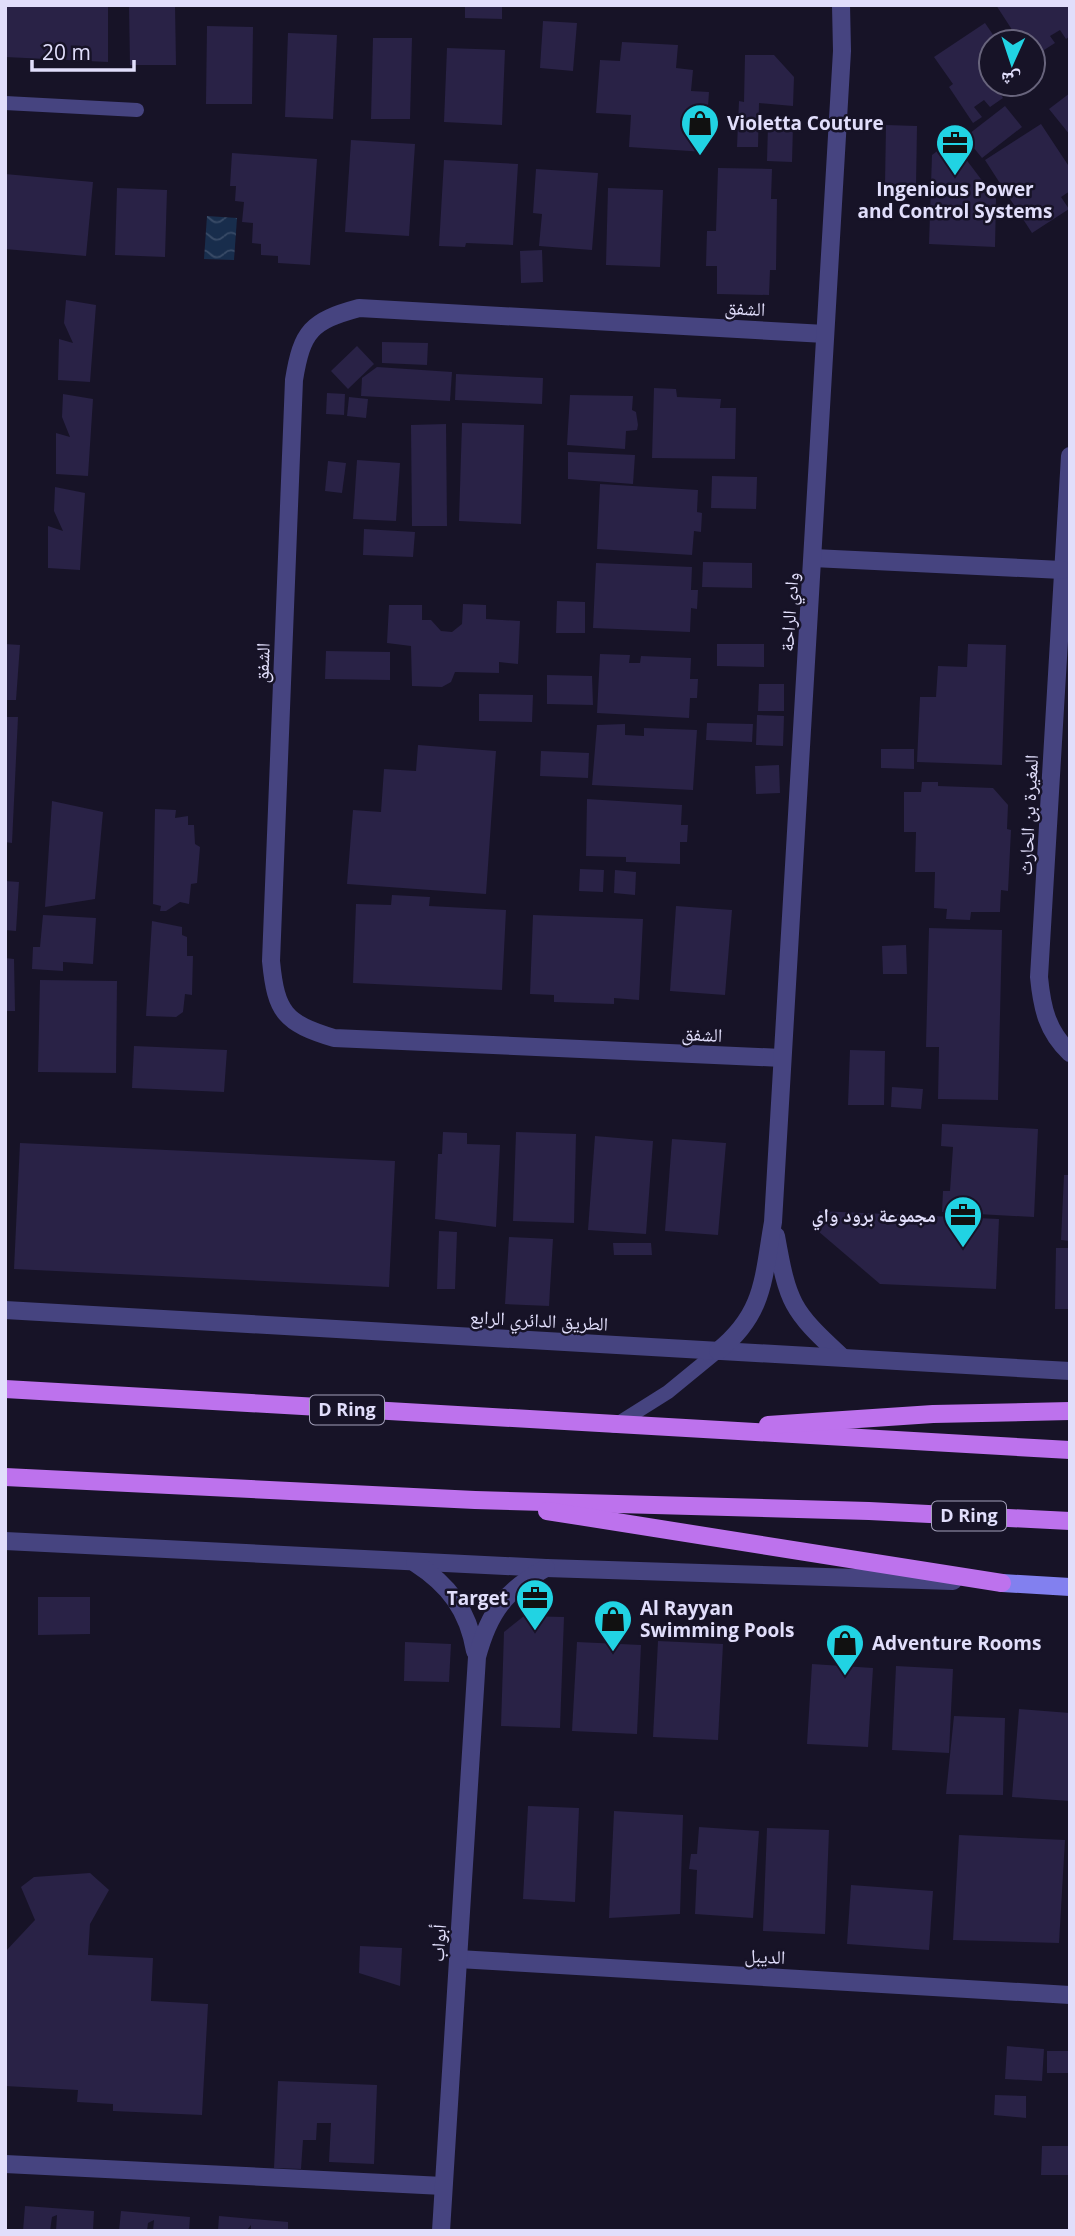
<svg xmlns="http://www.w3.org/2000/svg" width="1075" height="2236" font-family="'Open Sans','Noto Naskh Arabic',sans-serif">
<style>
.water{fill:url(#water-waves)}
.building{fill:#292246}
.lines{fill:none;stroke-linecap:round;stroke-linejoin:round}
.service{stroke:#464480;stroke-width:14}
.minor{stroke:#464480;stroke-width:18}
.secondary{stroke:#8280ef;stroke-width:18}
.primary{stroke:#bd72ed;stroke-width:18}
.labels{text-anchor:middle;stroke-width:5;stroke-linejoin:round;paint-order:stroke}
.shield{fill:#171327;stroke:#a4a1bb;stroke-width:2}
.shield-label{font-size:18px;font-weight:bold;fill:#e1defb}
.poi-label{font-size:19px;font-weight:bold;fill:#e1defb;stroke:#171327;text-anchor:start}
.street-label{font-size:19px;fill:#e1defb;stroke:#171327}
</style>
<defs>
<pattern id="water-waves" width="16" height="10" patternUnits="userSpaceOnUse" patternTransform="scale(1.75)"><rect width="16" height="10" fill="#182d4c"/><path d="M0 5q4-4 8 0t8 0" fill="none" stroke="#394b67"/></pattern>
</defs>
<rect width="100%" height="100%" fill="#171327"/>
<path class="water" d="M207 216 237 218 234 260 204 259Z"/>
<g class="building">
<path d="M5 5H108V62L5 57Z"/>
<path d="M129 5H175L176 65H130Z"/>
<path d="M465 5H502V19L465 18Z"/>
<path d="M996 5H1070V36L1066 39 1060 30 1050 36 1055 43 1033 57V42H1020Z"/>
<path d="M543 21 577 23 573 71 540 68Z"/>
<path d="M985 23 998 42H991V84H1006L998 90 1003 98 990 107 984 100 974 107 982 117 973 123 949 87 953 84 934 57Z"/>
<path d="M207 26 253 27 252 104H206Z"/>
<path d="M288 33 337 35 333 119 285 117Z"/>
<path d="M373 38H412L410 119H371Z"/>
<path d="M622 42 678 45 676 68 693 70 691 91 709 92 705 152 629 147 631 115 596 113 600 60 620 61Z"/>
<path d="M447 48 505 50 502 125 444 122Z"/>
<path d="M745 55H774L794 77 793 106 759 103 758 147H737L739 101 744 102Z"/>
<path d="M1070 93V135L1049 109Z"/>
<path d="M1005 106 1022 127 982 158 965 137Z"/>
<path d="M1041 124 1070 168V191L1061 197 1069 209 1032 233 985 160Z"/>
<path d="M768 125 793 126 792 162 767 161Z"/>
<path d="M886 125 917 126 916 186 885 185Z"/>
<path d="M351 140 415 144 409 236 345 232Z"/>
<path d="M944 146H956L996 199 995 247 929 244 932 155Z"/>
<path d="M232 153 317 159 310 265 278 263V256L261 255V244L252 243 253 223 242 222 244 202 235 201 236 186H230Z"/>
<path d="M444 160 518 164 513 245 466 243 465 247 439 246Z"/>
<path d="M718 168 772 169 771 199H777L776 270H770L769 295 717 294V266H706L707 231H716Z"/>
<path d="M536 169 598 173 592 250 539 246 542 214 533 213Z"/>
<path d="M5 174 93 182 86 256 5 249Z"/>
<path d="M117 188 167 190 165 257 115 255Z"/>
<path d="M608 188 663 190 660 267 606 265Z"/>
<path d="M542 250 543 282 521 283 520 251Z"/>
<path d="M66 300 96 305 90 382 58 380 59 339 73 343 64 323Z"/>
<path d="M382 342 428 343 427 365 382 363Z"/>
<path d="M357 346 374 364 348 389 331 371Z"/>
<path d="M377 367 452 372 450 401 361 396 362 378Z"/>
<path d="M456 374 543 378 542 404 455 400Z"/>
<path d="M654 388 676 389 677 397 721 399 720 408H736L735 459 652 458Z"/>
<path d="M327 393 345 394 344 415 326 414Z"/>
<path d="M63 394 93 399 88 476 56 474V433L70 437 62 417Z"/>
<path d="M570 395 633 396 632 410 636 412 638 425 637 430 626 431 625 449 567 445Z"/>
<path d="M349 397 368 399 366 418 347 416Z"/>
<path d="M462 423 524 425 521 524 459 521Z"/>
<path d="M446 424 447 526H412L411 425Z"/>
<path d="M568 452 635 455 633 484 568 479Z"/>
<path d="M357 460 400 463 396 521 353 519Z"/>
<path d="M328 461 346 463 342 493 325 491Z"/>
<path d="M712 476 757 477 756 509 711 508Z"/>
<path d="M600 484 698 490 697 512 702 513 701 532 694 531 692 555 597 549Z"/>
<path d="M55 487 85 493 80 570 48 568V526L63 531 54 511Z"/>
<path d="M364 529 415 532 413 557 363 555Z"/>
<path d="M703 562 752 563V588L702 587Z"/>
<path d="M596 563 692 567 691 590H698L697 609 691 608 690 632 593 628Z"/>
<path d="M557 601 585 602V633H556Z"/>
<path d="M463 604 486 605V619L520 621 518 664 499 662V673L455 672 451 682 442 687 412 686 411 646 387 643 389 605H422V620H431L441 631 452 632 462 624Z"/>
<path d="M5 644 20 645 16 700H5Z"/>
<path d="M717 644H764V667L717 666Z"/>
<path d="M968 644 1006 645 1002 765 917 762 920 697H936L938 666 967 667Z"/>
<path d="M326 651 390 652V680L325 679Z"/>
<path d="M600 654 630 655 629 663H640L641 656 691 658 690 679H698L697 698H690L689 718 597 713Z"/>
<path d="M547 675 592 676 593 705 547 704Z"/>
<path d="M759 684H784V711H758Z"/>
<path d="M479 694 533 695 532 722 479 721Z"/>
<path d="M757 715 784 716 783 746 756 745Z"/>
<path d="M5 717H18L12 843 5 842Z"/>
<path d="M707 723 753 724 752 742 706 740Z"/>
<path d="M625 724V735L644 736V728L697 730 693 790 592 785 597 725Z"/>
<path d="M418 745 496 751 486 894 347 884 353 810 381 812 384 769 416 771Z"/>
<path d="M881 749H914V769L881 768Z"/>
<path d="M541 751 589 753 588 778 540 776Z"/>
<path d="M779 765 780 793 756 794 755 766Z"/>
<path d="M922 782H938V786L993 788 1008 805 1007 829 1011 830 1008 891 1001 890 1000 912H971L970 920 946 919 947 909 934 908 935 872H915L916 832H904V792H921Z"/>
<path d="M587 799 682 805 681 825H688L687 842H680V864L626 862V857L586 856Z"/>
<path d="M52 801 103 812 95 899 45 907Z"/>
<path d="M155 809 176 810 175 818 188 816V825H194L195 844 200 847 197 883 191 884 189 904 180 902 166 911H160L161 906 153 904Z"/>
<path d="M580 869 604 870 603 892 579 891Z"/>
<path d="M615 870 636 872 635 895 614 893Z"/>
<path d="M5 881 19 882 16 931 5 930Z"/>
<path d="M392 895 430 897 429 906 506 910 502 990 353 983 356 904 391 905Z"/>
<path d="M676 906 732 910 725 995 670 991Z"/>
<path d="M43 915 96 918 93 964 63 962V971L32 969 33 947H40Z"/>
<path d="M533 915 643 919 639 1000 614 998V1004L554 1002V995L530 994Z"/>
<path d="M152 921 182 927V935L187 937V956H193L192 995 185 994 183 1012 176 1017 146 1016Z"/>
<path d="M929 928 1002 930 998 1100 938 1099 939 1047H926Z"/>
<path d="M906 945 907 974H883L882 946Z"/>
<path d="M5 958 14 959 15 1011H5Z"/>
<path d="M40 980 117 981 116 1073 38 1072Z"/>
<path d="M134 1046 227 1050 224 1092 132 1088Z"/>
<path d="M850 1050 885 1051 884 1105H848Z"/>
<path d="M892 1087 923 1089 921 1109 891 1107Z"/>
<path d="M942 1124 1038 1129 1034 1217 942 1212 943 1191H950L953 1147 941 1146Z"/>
<path d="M443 1132 467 1133V1144L500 1145 496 1227 435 1219 438 1154H442Z"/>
<path d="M516 1132 576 1134 574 1223 513 1221Z"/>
<path d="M595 1136 653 1141 646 1234 588 1230Z"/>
<path d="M672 1139 726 1143 718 1235 665 1231Z"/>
<path d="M20 1143 395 1161 389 1287 14 1269Z"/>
<path d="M1064 1175H1070V1241L1061 1240Z"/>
<path d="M819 1211 999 1219 996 1289 880 1284 818 1231Z"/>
<path d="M439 1231 457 1232 455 1289H437Z"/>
<path d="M509 1237 553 1239 549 1306 505 1304Z"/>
<path d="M613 1243H651L652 1255H614Z"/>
<path d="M1056 1248H1070V1309H1055Z"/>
<path d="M38 1597H90V1634L38 1635Z"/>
<path d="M524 1616 564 1617 560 1728 501 1726 504 1632Z"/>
<path d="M658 1641 723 1644 718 1740 653 1737Z"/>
<path d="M405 1642 451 1644 449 1682 404 1681Z"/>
<path d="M577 1642 641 1645 637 1734 572 1731Z"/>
<path d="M812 1664 873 1668 868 1747 807 1744Z"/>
<path d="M896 1666 953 1669 949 1753 892 1750Z"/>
<path d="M1019 1709 1070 1713V1801L1012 1797Z"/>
<path d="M954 1716 1005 1718 1003 1795 946 1794Z"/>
<path d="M528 1806 579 1808 575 1902 523 1899Z"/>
<path d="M614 1811 683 1815 680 1914 609 1918Z"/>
<path d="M699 1827 759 1831 753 1918 695 1914 697 1870 689 1869 691 1854H697Z"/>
<path d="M767 1828 829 1830 825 1934 763 1931Z"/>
<path d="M959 1835 1065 1840 1059 1943 953 1940Z"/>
<path d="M90 1873 109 1890 90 1924 88 1955 153 1958 151 2001 208 2004 202 2115 113 2111V2104L77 2102 78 2090 5 2086V1952L35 1920 21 1887 34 1877Z"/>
<path d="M851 1885 933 1891 929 1950 847 1944Z"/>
<path d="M360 1946 402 1948 400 1986 359 1973Z"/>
<path d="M1007 2046 1044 2049 1042 2081 1005 2079Z"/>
<rect x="1047" y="2051" width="23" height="22"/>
<path d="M278 2081 377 2085 374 2164 329 2162 331 2123H317L316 2140H303L301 2169 274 2168Z"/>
<path d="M995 2095 1026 2096V2118L994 2115Z"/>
<path d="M1042 2146H1070V2175H1041Z"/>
<path d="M25 2206 94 2211 93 2231H56L57 2215 52 2217 50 2231H23Z"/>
<path d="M121 2211 190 2217 189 2231H153L154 2220 148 2223 147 2231H119Z"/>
<path d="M219 2216 288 2222V2231H251V2225L246 2231H218Z"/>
</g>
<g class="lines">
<g class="service">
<path d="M5 103 137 110"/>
<path d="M614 1426 668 1392 718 1351"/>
</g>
<g class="minor">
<path d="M1070 456 1039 977C1042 1008 1047 1031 1070 1053"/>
<path d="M813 558 1062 570"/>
<path d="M782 1058 334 1038C285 1023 276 1013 271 961L294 380C302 331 311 321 359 308L825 334"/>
<path d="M776 1236C788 1303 791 1310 841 1356"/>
<path d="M5 1310 1070 1371"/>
<path d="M718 1351C765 1313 763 1278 773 1222L842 51 841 5"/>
<path d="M5 1541 546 1568 953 1581"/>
<path d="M415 1563C449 1585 468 1610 475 1651"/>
<path d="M458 1959 1070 1995"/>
<path d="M5 2164 443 2186"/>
<path d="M441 2231 477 1657C489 1612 505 1591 546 1568"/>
</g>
<path class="secondary" d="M1002 1583 1070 1587"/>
<g class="primary">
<path d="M5 1389 1070 1450"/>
<path d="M768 1425 933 1414 1070 1411"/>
<path d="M5 1477 475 1500 869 1511 1070 1521"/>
<path d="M547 1511 1002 1583"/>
</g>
</g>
<defs>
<symbol id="shop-pin" viewBox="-11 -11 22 30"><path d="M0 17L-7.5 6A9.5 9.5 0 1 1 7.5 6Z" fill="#21d3e3" stroke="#171327"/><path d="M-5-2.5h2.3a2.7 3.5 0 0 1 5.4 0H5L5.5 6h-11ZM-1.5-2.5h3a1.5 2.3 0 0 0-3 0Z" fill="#111"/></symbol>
<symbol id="office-pin" viewBox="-11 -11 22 30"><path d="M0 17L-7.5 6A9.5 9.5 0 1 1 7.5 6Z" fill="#21d3e3" stroke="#171327"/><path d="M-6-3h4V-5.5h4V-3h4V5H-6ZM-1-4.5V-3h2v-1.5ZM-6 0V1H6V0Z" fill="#111"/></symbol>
</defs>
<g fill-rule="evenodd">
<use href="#shop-pin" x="678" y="101" width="44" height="60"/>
<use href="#office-pin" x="933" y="121" width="44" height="60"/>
<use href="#office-pin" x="941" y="1193" width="44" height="60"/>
<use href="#office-pin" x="513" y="1576" width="44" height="60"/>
<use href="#shop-pin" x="591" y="1597" width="44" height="60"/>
<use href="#shop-pin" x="823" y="1621" width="44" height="60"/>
</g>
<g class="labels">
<g class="shield">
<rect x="310" y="1395.5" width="74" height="29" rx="5"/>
<rect x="932" y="1501.5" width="74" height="29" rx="5"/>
</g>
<g class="shield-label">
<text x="347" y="1416">D Ring</text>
<text x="969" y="1522">D Ring</text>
</g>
<g class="poi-label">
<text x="727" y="130">Violetta Couture</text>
<text x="955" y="196" text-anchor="middle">Ingenious Power<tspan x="955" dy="22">and Control Systems</tspan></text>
<text x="936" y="1222" text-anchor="end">مجموعة برود واي</text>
<text x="508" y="1605" text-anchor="end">Target</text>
<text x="640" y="1615">Al Rayyan<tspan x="640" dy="22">Swimming Pools</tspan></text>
<text x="872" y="1650">Adventure Rooms</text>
</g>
<g class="street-label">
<text transform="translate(745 308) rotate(3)" y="7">الشفق</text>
<text transform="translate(789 612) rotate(-86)" y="7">وادي الراحة</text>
<text transform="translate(262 663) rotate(-88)" y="7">الشفق</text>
<text transform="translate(1028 815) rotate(-87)" y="7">المغيرة بن الحارث</text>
<text transform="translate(702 1034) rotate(3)" y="7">الشفق</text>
<text transform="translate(539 1320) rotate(3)" y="7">الطريق الدائري الرابع</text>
<text transform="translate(438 1943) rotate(-86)" y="7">أبواب</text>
<text transform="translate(765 1956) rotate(3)" y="7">الديبل</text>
</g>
</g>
<rect width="1075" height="2236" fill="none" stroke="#e1defb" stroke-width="14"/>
<g transform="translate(1012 63) rotate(183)"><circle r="33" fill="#171327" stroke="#68647c" stroke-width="2"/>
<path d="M0-5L12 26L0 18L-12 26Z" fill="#21d3e3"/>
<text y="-10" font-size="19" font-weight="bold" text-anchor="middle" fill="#e1defb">ش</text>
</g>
<path d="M32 60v10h102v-10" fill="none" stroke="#e1defb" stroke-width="3.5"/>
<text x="42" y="60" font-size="21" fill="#e1defb" stroke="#171327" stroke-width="5" paint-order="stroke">20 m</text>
</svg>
